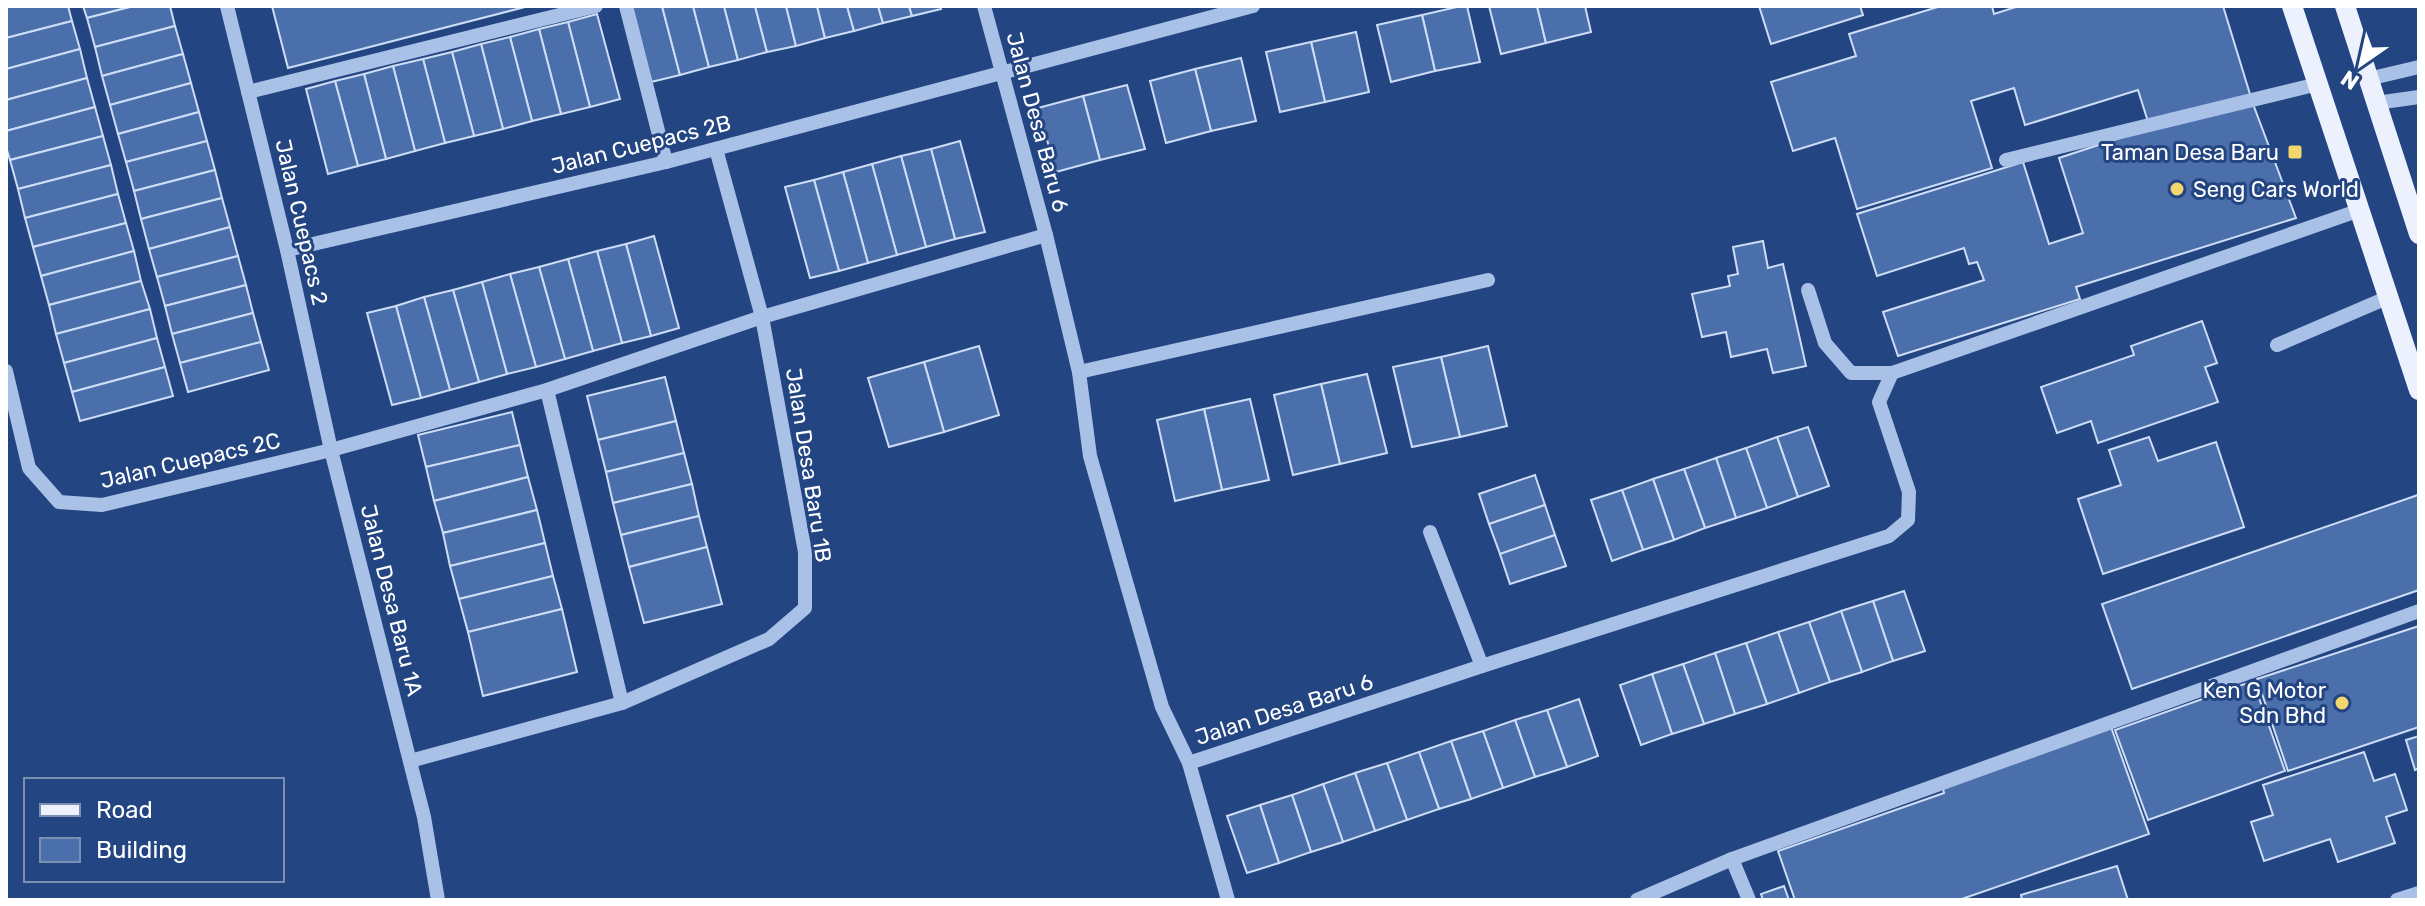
<svg xmlns="http://www.w3.org/2000/svg" width="2425" height="906" font-family="Rubik,sans-serif">
<style>
.building{fill:#4b6fab;stroke:#ceddf6;stroke-width:2}
.lines{fill:none;stroke-linecap:round;stroke-linejoin:round}
.minor{stroke:#aac1e7;stroke-width:14}
.major{stroke:#ecf1fd;stroke-width:20}
.poi-dot{fill:#f3d66d;stroke:#234582;stroke-width:3}
.labels{text-anchor:middle;stroke-width:6;stroke-linejoin:round;paint-order:stroke}
.street-label{font-size:22px;fill:#fff;stroke:#234582}
.poi-label{font-size:22px;fill:#fff;stroke:#234582;text-anchor:end}
</style>
<rect width="100%" height="100%" fill="#234582"/>
<g class="building">
<path d="M9 6H68L72 21 6 38V7Z"/>
<path d="M83 6H134L87 18Z"/>
<path d="M134 6H170L175 26 95 47 87 18Z"/>
<path d="M272 6H529L288 68Z"/>
<path d="M662 6 680 75 651 82 631 7Z"/>
<path d="M662 6H693L709 67 680 75Z"/>
<path d="M693 6H724L738 60 709 67Z"/>
<path d="M724 6H755L767 52 738 60Z"/>
<path d="M755 6H786L796 46 767 52Z"/>
<path d="M786 6H817L825 38 796 46Z"/>
<path d="M817 6H847L854 31 825 38Z"/>
<path d="M847 6H878L883 23 854 31Z"/>
<path d="M878 6H909L912 16 883 23Z"/>
<path d="M909 6H940L941 9 912 16Z"/>
<path d="M1461 6H1467L1480 62 1435 71 1422 15Z"/>
<path d="M1489 6H1537L1546 43 1501 54Z"/>
<path d="M1537 6H1585L1591 32 1546 43Z"/>
<path d="M1759 6H1860L1863 15 1771 44Z"/>
<path d="M1941 6H1992L1994 14 2019 6H2223L2253 104 2296 218 2076 287 2080 299 1898 356 1883 312 1984 280 1977 262 1969 264 1964 248 1877 276 1857 214 2023 162 2049 244 2083 233 2059 158 2150 128 2138 90 2025 125 2014 88 1971 101 1992 168 1857 209 1835 138 1793 151 1771 82 1856 56 1849 34Z"/>
<path d="M597 14 620 99 590 107 568 22Z"/>
<path d="M1422 15 1435 71 1391 82 1377 25Z"/>
<path d="M72 21 80 49 6 69V38Z"/>
<path d="M568 22 590 107 561 114 539 29Z"/>
<path d="M175 26 183 54 102 76 95 47Z"/>
<path d="M539 29 561 114 532 121 510 37Z"/>
<path d="M1356 32 1369 92 1325 102 1311 42Z"/>
<path d="M510 37 532 121 503 129 481 44Z"/>
<path d="M1311 42 1325 102 1280 112 1266 52Z"/>
<path d="M481 44 503 129 474 136 452 52Z"/>
<path d="M80 49 87 78 6 100V69Z"/>
<path d="M452 52 474 136 445 143 423 59Z"/>
<path d="M183 54 191 83 110 105 102 76Z"/>
<path d="M1241 58 1256 121 1211 131 1195 69Z"/>
<path d="M423 59 445 143 415 151 393 66Z"/>
<path d="M393 66 415 151 386 159 364 74Z"/>
<path d="M1195 69 1211 131 1166 143 1150 81Z"/>
<path d="M364 74 386 159 358 166 335 81Z"/>
<path d="M87 78 95 107 6 131V100Z"/>
<path d="M335 81 358 166 328 174 306 89Z"/>
<path d="M191 83 199 112 118 134 110 105Z"/>
<path d="M1127 85 1145 149 1100 160 1083 96Z"/>
<path d="M1083 96 1100 160 1056 172 1038 108Z"/>
<path d="M95 107 103 136 10 160 6 147V131Z"/>
<path d="M199 112 207 141 126 162 118 134Z"/>
<path d="M103 136 111 165 18 189 10 160Z"/>
<path d="M207 141 215 170 134 191 126 162Z"/>
<path d="M960 141 985 232 955 239 931 149Z"/>
<path d="M931 149 955 239 926 247 901 156Z"/>
<path d="M901 156 926 247 897 255 872 164Z"/>
<path d="M872 164 897 255 868 263 843 172Z"/>
<path d="M111 165 118 194 25 218 18 189Z"/>
<path d="M215 170 222 198 141 219 134 191Z"/>
<path d="M843 172 868 263 839 271 814 180Z"/>
<path d="M814 180 839 271 810 278 785 187Z"/>
<path d="M118 194 126 223 33 247 25 218Z"/>
<path d="M222 198 230 227 149 249 141 219Z"/>
<path d="M126 223 134 251 41 276 33 247Z"/>
<path d="M230 227 238 256 157 277 149 249Z"/>
<path d="M654 236 679 328 651 336 626 244Z"/>
<path d="M1763 241 1768 268 1783 264 1806 366 1773 373 1767 349 1731 357 1726 332 1702 337 1692 294 1730 286 1728 276 1738 274 1733 247Z"/>
<path d="M626 244 651 336 622 343 597 251Z"/>
<path d="M134 251 141 281 49 305 41 276Z"/>
<path d="M597 251 622 343 593 351 568 259Z"/>
<path d="M238 256 246 285 165 306 157 277Z"/>
<path d="M568 259 593 351 565 359 539 267Z"/>
<path d="M539 267 565 359 536 367 510 274Z"/>
<path d="M510 274 536 367 507 374 482 282Z"/>
<path d="M141 281 150 309 56 334 49 305Z"/>
<path d="M482 282 507 374 479 382 453 290Z"/>
<path d="M246 285 253 313 172 334 165 306Z"/>
<path d="M453 290 479 382 450 390 424 297Z"/>
<path d="M424 297 450 390 421 398 396 306Z"/>
<path d="M396 306 421 398 392 405 367 313Z"/>
<path d="M150 309 157 338 64 363 56 334Z"/>
<path d="M253 313 261 342 180 363 172 334Z"/>
<path d="M2202 321 2217 363 2205 367 2218 402 2098 443 2091 421 2057 433 2041 387 2134 355 2131 346Z"/>
<path d="M157 338 165 367 72 392 64 363Z"/>
<path d="M261 342 269 370 188 392 180 363Z"/>
<path d="M979 346 999 415 944 432 924 362Z"/>
<path d="M1488 346 1507 426 1460 437 1441 357Z"/>
<path d="M1441 357 1460 437 1412 447 1393 367Z"/>
<path d="M924 362 944 432 889 447 868 378Z"/>
<path d="M165 367 173 396 80 421 72 392Z"/>
<path d="M1367 374 1387 453 1340 464 1321 384Z"/>
<path d="M665 377 676 421 598 440 587 396Z"/>
<path d="M1321 384 1340 464 1293 475 1274 395Z"/>
<path d="M1250 399 1269 480 1222 490 1204 409Z"/>
<path d="M1204 409 1222 490 1175 501 1157 420Z"/>
<path d="M512 412 520 445 426 467 418 435Z"/>
<path d="M676 421 684 453 606 472 598 440Z"/>
<path d="M1808 427 1829 486 1798 497 1777 437Z"/>
<path d="M1777 437 1798 497 1767 508 1746 448Z"/>
<path d="M2149 437 2158 461 2216 442 2244 527 2103 574 2078 499 2121 485 2109 450Z"/>
<path d="M520 445 528 477 434 501 426 467Z"/>
<path d="M1746 448 1767 508 1736 518 1716 458Z"/>
<path d="M684 453 692 484 613 503 606 472Z"/>
<path d="M1716 458 1736 518 1705 528 1684 469Z"/>
<path d="M1684 469 1705 528 1674 540 1653 479Z"/>
<path d="M1535 475 1545 505 1489 524 1479 494Z"/>
<path d="M528 477 537 510 443 533 434 501Z"/>
<path d="M1653 479 1674 540 1643 550 1622 490Z"/>
<path d="M692 484 699 516 621 535 613 503Z"/>
<path d="M1622 490 1643 550 1612 561 1591 500Z"/>
<path d="M2418 495 2419 590 2132 689 2102 604Z"/>
<path d="M1545 505 1555 535 1500 554 1489 524Z"/>
<path d="M537 510 545 543 450 566 443 533Z"/>
<path d="M699 516 707 547 629 567 621 535Z"/>
<path d="M1555 535 1566 566 1510 584 1500 554Z"/>
<path d="M545 543 553 576 459 599 450 566Z"/>
<path d="M707 547 722 604 644 623 629 567Z"/>
<path d="M553 576 562 609 468 632 459 599Z"/>
<path d="M1904 591 1925 651 1893 661 1873 601Z"/>
<path d="M1873 601 1893 661 1862 672 1841 611Z"/>
<path d="M562 609 577 672 483 696 468 632Z"/>
<path d="M1841 611 1862 672 1830 682 1809 622Z"/>
<path d="M1809 622 1830 682 1799 693 1778 632Z"/>
<path d="M2419 626V727L2288 771 2257 679Z"/>
<path d="M1778 632 1799 693 1767 704 1746 643Z"/>
<path d="M1746 643 1767 704 1735 714 1715 653Z"/>
<path d="M1715 653 1735 714 1704 724 1683 664Z"/>
<path d="M1683 664 1704 724 1672 734 1652 674Z"/>
<path d="M1652 674 1672 734 1641 745 1620 685Z"/>
<path d="M2253 681 2285 771 2148 820 2115 730Z"/>
<path d="M1579 699 1598 756 1567 767 1547 710Z"/>
<path d="M1547 710 1567 767 1535 777 1515 720Z"/>
<path d="M1515 720 1535 777 1503 788 1483 731Z"/>
<path d="M2111 727 2149 834 1959 900H1795L1778 851 1944 793 1942 785Z"/>
<path d="M1483 731 1503 788 1471 799 1451 741Z"/>
<path d="M2419 736V768L2415 770 2406 740Z"/>
<path d="M1451 741 1471 799 1439 809 1419 752Z"/>
<path d="M1419 752 1439 809 1407 820 1387 763Z"/>
<path d="M2364 752 2374 781 2395 774 2407 810 2386 817 2395 843 2338 862 2330 839 2264 861 2251 822 2273 815 2263 785Z"/>
<path d="M1387 763 1407 820 1375 831 1355 773Z"/>
<path d="M1355 773 1375 831 1343 842 1323 784Z"/>
<path d="M1323 784 1343 842 1311 852 1292 795Z"/>
<path d="M1292 795 1311 852 1279 863 1260 805Z"/>
<path d="M1260 805 1279 863 1247 873 1227 816Z"/>
<path d="M2117 866 2128 900H2022L2021 895Z"/>
<path d="M1784 886 1789 900H1763L1761 894Z"/>
</g>
<g class="lines">
<g class="minor">
<path d="M227 6 287 250 331 450 424 817 438 900"/>
<path d="M626 6 666 162"/>
<path d="M984 6 1046 235 1079 372 1090 456 1162 707 1189 763 1228 900"/>
<path d="M2368 79 2419 67"/>
<path d="M248 92 596 6"/>
<path d="M2376 103 2419 97"/>
<path d="M2006 160 2318 84"/>
<path d="M287 250 666 162 1253 6"/>
<path d="M1808 290 1825 343 1851 373H1892"/>
<path d="M2277 345 2389 297"/>
<path d="M6 371 29 468 59 502 102 505 331 450 547 390 762 317 1046 235"/>
<path d="M1079 372 1488 280"/>
<path d="M547 390 622 703"/>
<path d="M1430 532 1482 666"/>
<path d="M410 761 622 703 769 639 805 608V552L762 317 716 149"/>
<path d="M1189 763 1482 666 1889 536 1908 520 1909 492 1879 402 1892 373 2360 210"/>
<path d="M1732 859 1749 900"/>
<path d="M1637 900 1732 859 2419 611"/>
<path d="M2397 900 2419 893"/>
</g>
<g class="major">
<path d="M2292 6 2419 390"/>
<path d="M2345 6 2419 234"/>
</g>
</g>
<g class="poi-dot">
<rect x="2287" y="144" width="16" height="16" rx="4"/>
<circle cx="2177" cy="189" r="8"/>
<circle cx="2342" cy="703" r="8"/>
</g>
<g class="labels">
<g class="street-label">
<text transform="translate(1038 122) rotate(75)" y="8">Jalan Desa Baru 6</text>
<text transform="translate(641 144) rotate(-14)" y="8">Jalan Cuepacs 2B</text>
<text transform="translate(302 222) rotate(77)" y="8">Jalan Cuepacs 2</text>
<text transform="translate(190 460) rotate(-13)" y="8">Jalan Cuepacs 2C</text>
<text transform="translate(809 465) rotate(81)" y="8">Jalan Desa Baru 1B</text>
<text transform="translate(392 600) rotate(76)" y="8">Jalan Desa Baru 1A</text>
<text transform="translate(1284 709) rotate(-18)" y="8">Jalan Desa Baru 6</text>
</g>
<g class="poi-label">
<text x="2279" y="160">Taman Desa Baru</text>
<text x="2193" y="197" text-anchor="start">Seng Cars World</text>
<text x="2326" y="698">Ken G Motor<tspan x="2326" dy="25">Sdn Bhd</tspan></text>
</g>
</g>
<rect width="2425" height="906" fill="none" stroke="#ffffff" stroke-width="16"/>
<rect x="24" y="778" width="260" height="104" fill="#234582" stroke="#7b8fb4" stroke-width="2"/>
<rect x="40" y="804" width="40" height="12" fill="#ecf1fd" stroke="#7b8fb4" stroke-width="2"/>
<text x="96" y="818" font-size="24" fill="#ffffff">Road</text>
<rect x="40" y="838" width="40" height="24" fill="#4b6fab" stroke="#7b8fb4" stroke-width="2"/>
<text x="96" y="858" font-size="24" fill="#ffffff">Building</text>
<g transform="translate(2361 64) rotate(214)" stroke="#234582" stroke-width="6" paint-order="stroke">
<path d="M0-6L14 30L0 20L-14 30Z" fill="#ffffff"/>
<text y="-12" font-size="22" font-weight="bold" text-anchor="middle" fill="#ffffff">N</text>
</g>
</svg>
